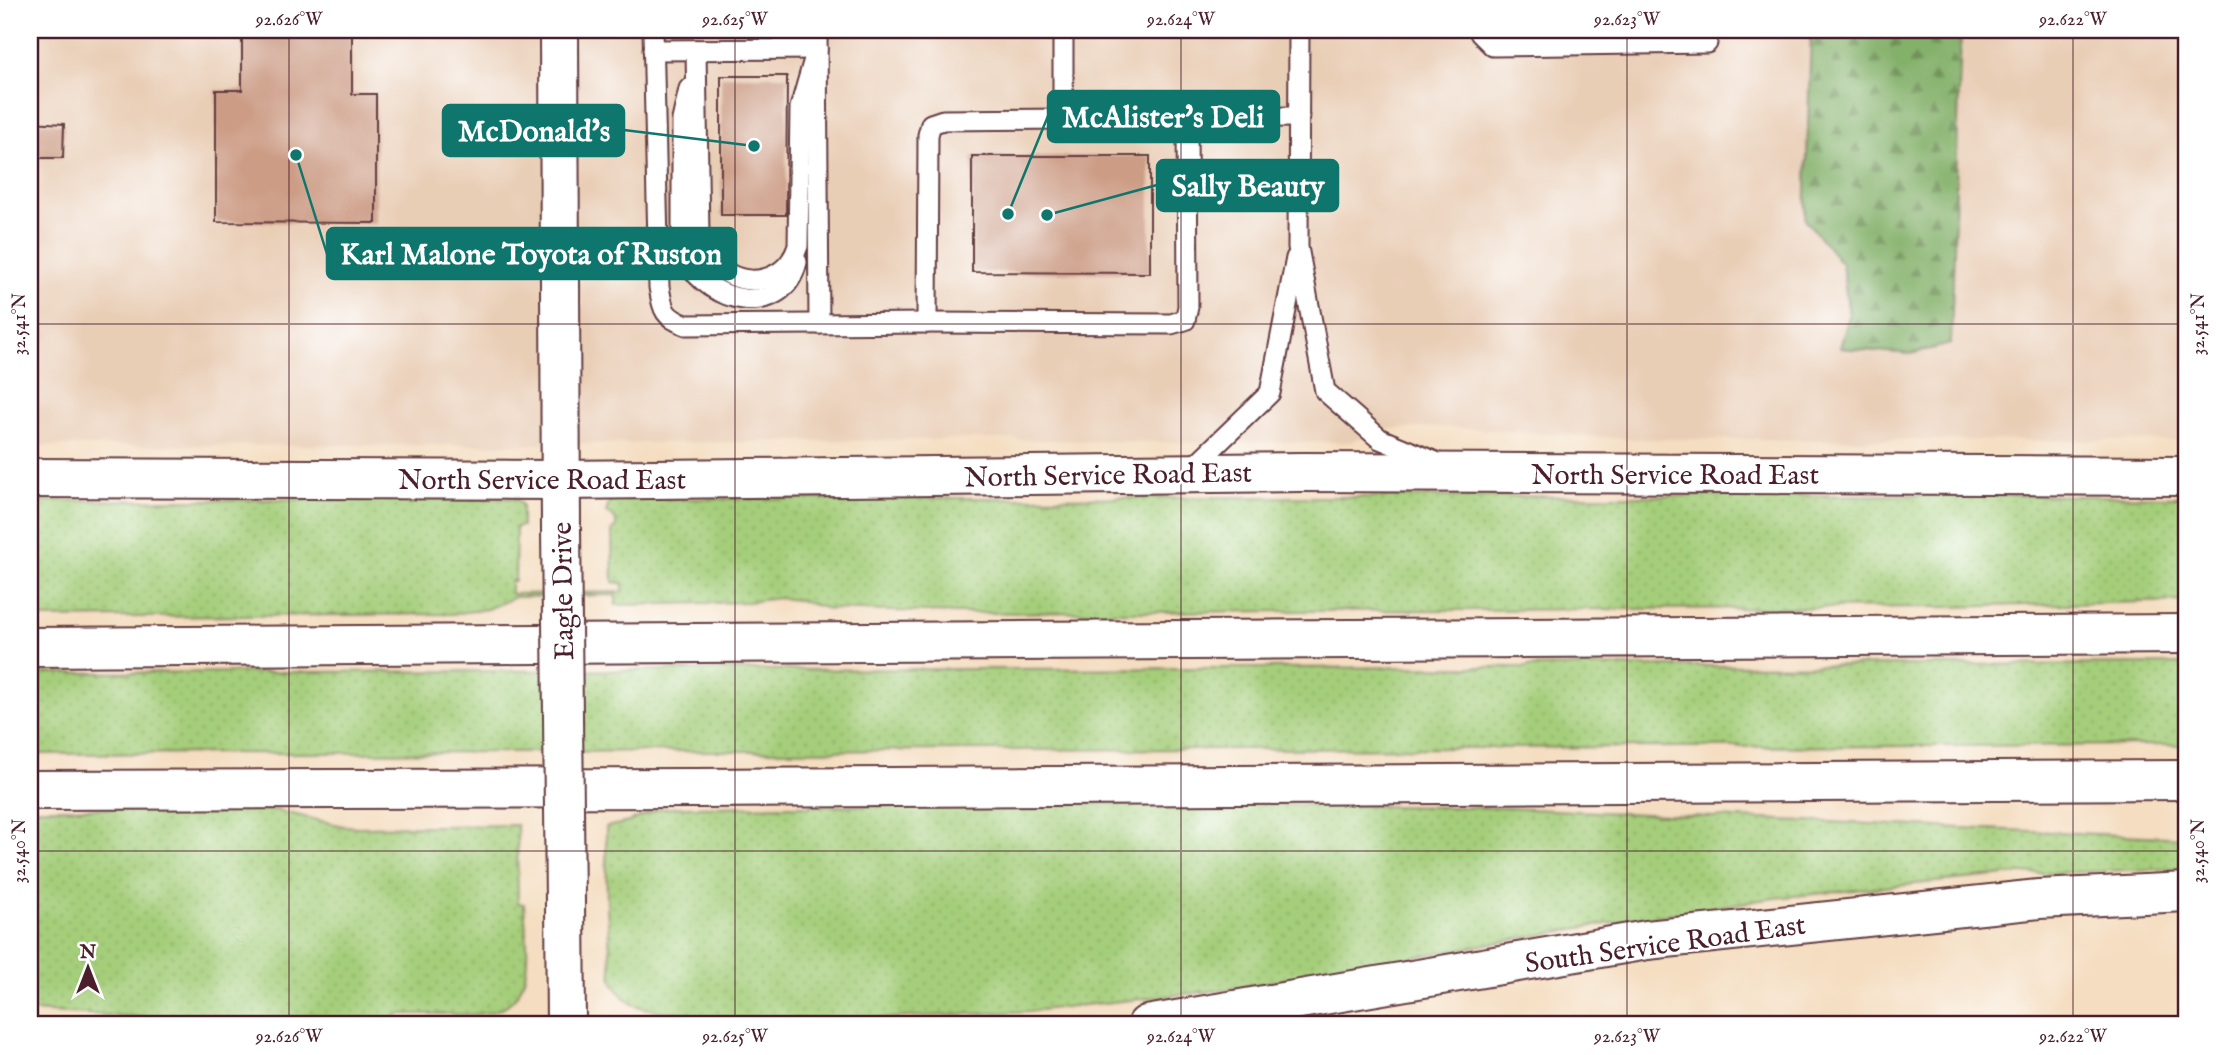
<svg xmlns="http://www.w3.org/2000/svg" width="2217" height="1055" font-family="'IM FELL English',serif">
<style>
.built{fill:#e9ceb6}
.grass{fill:url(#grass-dots);stroke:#787652;stroke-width:2}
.forest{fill:url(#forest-firs);stroke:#67684a;stroke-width:2}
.building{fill:#cc9c85}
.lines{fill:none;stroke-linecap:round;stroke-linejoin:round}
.lane-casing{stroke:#643c41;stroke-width:23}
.street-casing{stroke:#643c41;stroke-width:42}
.secondary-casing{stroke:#643c41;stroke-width:42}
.highway-casing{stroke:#643c41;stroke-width:42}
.lane{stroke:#fff;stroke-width:19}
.street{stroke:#fff;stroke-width:38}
.secondary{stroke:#fff;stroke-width:38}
.highway{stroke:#fff;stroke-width:38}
.street-bridge-casing{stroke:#643c41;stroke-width:42;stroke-linecap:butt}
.street-bridge{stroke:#fff;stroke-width:38}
.ticks{fill:none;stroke:#4a1f2b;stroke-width:2;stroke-opacity:0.45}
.labels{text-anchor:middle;stroke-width:5;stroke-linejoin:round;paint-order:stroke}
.street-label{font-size:28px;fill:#4a1f2b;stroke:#fff}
.leader{fill:none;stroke:#0f766e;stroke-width:2.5}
.callout-dot{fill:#0f766e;stroke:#fff;stroke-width:2.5}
.callout{fill:#0f766e;stroke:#0f766e;stroke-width:2.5}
.callout-label{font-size:30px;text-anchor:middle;font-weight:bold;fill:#fff}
.neatline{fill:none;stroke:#4a1f2b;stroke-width:2.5}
.ticks-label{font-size:18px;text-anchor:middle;fill:#4a1f2b}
</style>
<defs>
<pattern id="grass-dots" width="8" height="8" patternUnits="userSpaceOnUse" patternTransform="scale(1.75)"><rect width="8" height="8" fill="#a5ce7a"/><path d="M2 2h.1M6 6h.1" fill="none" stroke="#90b06a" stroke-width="1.8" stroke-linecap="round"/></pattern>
<pattern id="forest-firs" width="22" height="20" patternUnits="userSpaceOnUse" patternTransform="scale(1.75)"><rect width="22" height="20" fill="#84b16a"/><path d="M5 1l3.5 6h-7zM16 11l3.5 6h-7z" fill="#6e8f57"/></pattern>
</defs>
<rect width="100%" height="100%" fill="#fff"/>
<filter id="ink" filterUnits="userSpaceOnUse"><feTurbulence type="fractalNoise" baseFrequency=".0143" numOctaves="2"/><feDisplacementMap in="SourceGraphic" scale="14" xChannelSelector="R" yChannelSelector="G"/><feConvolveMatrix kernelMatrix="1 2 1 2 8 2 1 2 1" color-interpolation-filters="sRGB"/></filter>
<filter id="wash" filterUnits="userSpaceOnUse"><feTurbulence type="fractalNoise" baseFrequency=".00686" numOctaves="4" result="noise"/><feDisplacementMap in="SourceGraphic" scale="28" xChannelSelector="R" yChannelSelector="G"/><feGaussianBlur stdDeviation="1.57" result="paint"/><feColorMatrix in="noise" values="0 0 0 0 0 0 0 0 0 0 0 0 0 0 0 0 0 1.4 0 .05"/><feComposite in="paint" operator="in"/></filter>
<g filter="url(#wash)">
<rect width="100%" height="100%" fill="#f4ddc0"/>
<path class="built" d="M30 30H2187V441L1627 439 1448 427 1390 429 1350 442 1208 443 990 439 474 445 30 446Z"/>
<g class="grass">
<path d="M1999 495 2187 497V601L1948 607 959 613 828 609 798 600 778 598 748 602 616 605V595L515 597 487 609 452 614 30 618V501L516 498 522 505V526L516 527 515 581H511V594L623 592V583L613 582 612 530 616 528V521L613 516 606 513 609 502 614 499Z"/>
<path d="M2187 664V745L30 754V673Z"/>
<path d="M1202 803 1508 808 2187 838V868L2016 874 1774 898 1580 928 1231 989 1030 1011 889 1018 703 1020C694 1018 686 1014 677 1013 646 1008 628 1012 612 980L607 907 606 827 629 822 658 809 683 807Z"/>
<path d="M30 808 275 810 343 826 359 827 517 825 518 903 524 904C525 926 530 953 525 975 516 1017 481 1015 447 1014 430 1014 414 1014 398 1014L388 1023 222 1021 30 1011Z"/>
</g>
<path class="forest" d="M1811 30H1961L1951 344 1911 354 1840 348 1849 316 1842 264 1805 219Z"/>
<g id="blocks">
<g class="building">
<path d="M242 30H352V94H376V223L216 222V90H242Z"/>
<path d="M721 76H787L786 215H721Z"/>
<path d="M30 122 64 124 63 158H30Z"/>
<path d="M972 156H1150V273L972 272Z"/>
</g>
</g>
</g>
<g filter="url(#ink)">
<use href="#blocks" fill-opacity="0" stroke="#643c41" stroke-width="2"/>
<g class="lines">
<defs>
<g id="lane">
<path d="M653 30 659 287C663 309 663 317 686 325L927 323 1171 324 1185 320 1188 307 1187 118"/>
<path d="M817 30 819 324"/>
<path d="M1063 30V119"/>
<path d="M1299 30 1298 247 1325 391 1380 439 1438 463"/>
<path d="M1480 30V33L1493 46 1707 43V30"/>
<path d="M653 50 817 49"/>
<path d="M696 50 699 235C704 247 709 259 719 267 747 291 787 281 798 246L800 108 817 49"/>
<path d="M689 89 682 120V239C683 246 684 254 687 260 709 304 783 320 797 262"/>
<path d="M927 323 928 135 931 124 943 120 1299 117"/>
<path d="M1189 471 1270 393 1296 258"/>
</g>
<g id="street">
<path d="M559 30 561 530"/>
<path d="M565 902 566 1025"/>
</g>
<g id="secondary">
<path d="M30 478 561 480 1301 472 2187 476"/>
<path d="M1147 1025 1647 940 2039 899 2187 892"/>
</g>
<g id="highway">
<path d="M30 647 2187 634"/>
<path d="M30 790 695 788 2187 780"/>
</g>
</defs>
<use href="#lane" class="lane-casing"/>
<use href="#street" class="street-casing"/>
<use href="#secondary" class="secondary-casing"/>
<use href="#highway" class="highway-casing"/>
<use href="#lane" class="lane"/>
<use href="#street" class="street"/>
<use href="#secondary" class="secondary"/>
<use href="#highway" class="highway"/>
<defs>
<path id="street-bridge" d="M561 530 565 902"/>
</defs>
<use href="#street-bridge" class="street-bridge-casing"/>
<use href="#street-bridge" class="street-bridge"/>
</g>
</g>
<path class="ticks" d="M289 30V1025M735 30V1025M1181 30V1025M1627 30V1025M2073 30V1025M30 324H2187M30 851H2187"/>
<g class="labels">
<g class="street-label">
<text transform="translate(1108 474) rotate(-1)" y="10">North Service Road East</text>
<text x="1675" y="484">North Service Road East</text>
<text x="542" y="489">North Service Road East</text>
<text transform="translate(562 591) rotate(-91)" y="10">Eagle Drive</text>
<text transform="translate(1665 943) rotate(-8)" y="10">South Service Road East</text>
</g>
</g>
<path class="leader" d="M1008 214L1048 116M754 146L624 130M1047 215L1157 185M296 155L327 254"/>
<g class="callout-dot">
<circle cx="1008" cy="214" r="7"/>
<circle cx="754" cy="146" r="7"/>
<circle cx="1047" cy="215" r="7"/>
<circle cx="296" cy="155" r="7"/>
</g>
<g class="callout">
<rect x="1048" y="91" width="231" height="51" rx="7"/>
<rect x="443" y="105" width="181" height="51" rx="7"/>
<rect x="1157" y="160" width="181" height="51" rx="7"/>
<rect x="327" y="228" width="409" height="51" rx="7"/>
</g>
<g class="callout-label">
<text x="1163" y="127">McAlister's Deli</text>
<text x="534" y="141">McDonald's</text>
<text x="1248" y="196">Sally Beauty</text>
<text x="531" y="264">Karl Malone Toyota of Ruston</text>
</g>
<rect width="2217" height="1055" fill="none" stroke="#fff" stroke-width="77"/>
<g transform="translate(88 968)" stroke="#ffffff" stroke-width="5" paint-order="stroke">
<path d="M0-5L12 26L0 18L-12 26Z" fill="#4a1f2b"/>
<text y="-10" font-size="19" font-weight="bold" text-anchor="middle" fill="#4a1f2b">N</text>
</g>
<rect x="38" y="38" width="2140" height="978" class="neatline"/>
<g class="ticks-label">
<text x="289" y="25">92.626°W</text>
<text x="735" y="25">92.625°W</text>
<text x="1181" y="25">92.624°W</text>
<text x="1627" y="25">92.623°W</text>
<text x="2073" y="25">92.622°W</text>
<text transform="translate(19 324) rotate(-90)" y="6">32.541°N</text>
<text transform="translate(2198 324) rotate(-90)" y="6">32.541°N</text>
<text transform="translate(19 851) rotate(-90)" y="6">32.540°N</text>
<text transform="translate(2198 851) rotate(-90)" y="6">32.540°N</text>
<text x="289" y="1042">92.626°W</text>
<text x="735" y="1042">92.625°W</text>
<text x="1181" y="1042">92.624°W</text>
<text x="1627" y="1042">92.623°W</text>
<text x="2073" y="1042">92.622°W</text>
</g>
</svg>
